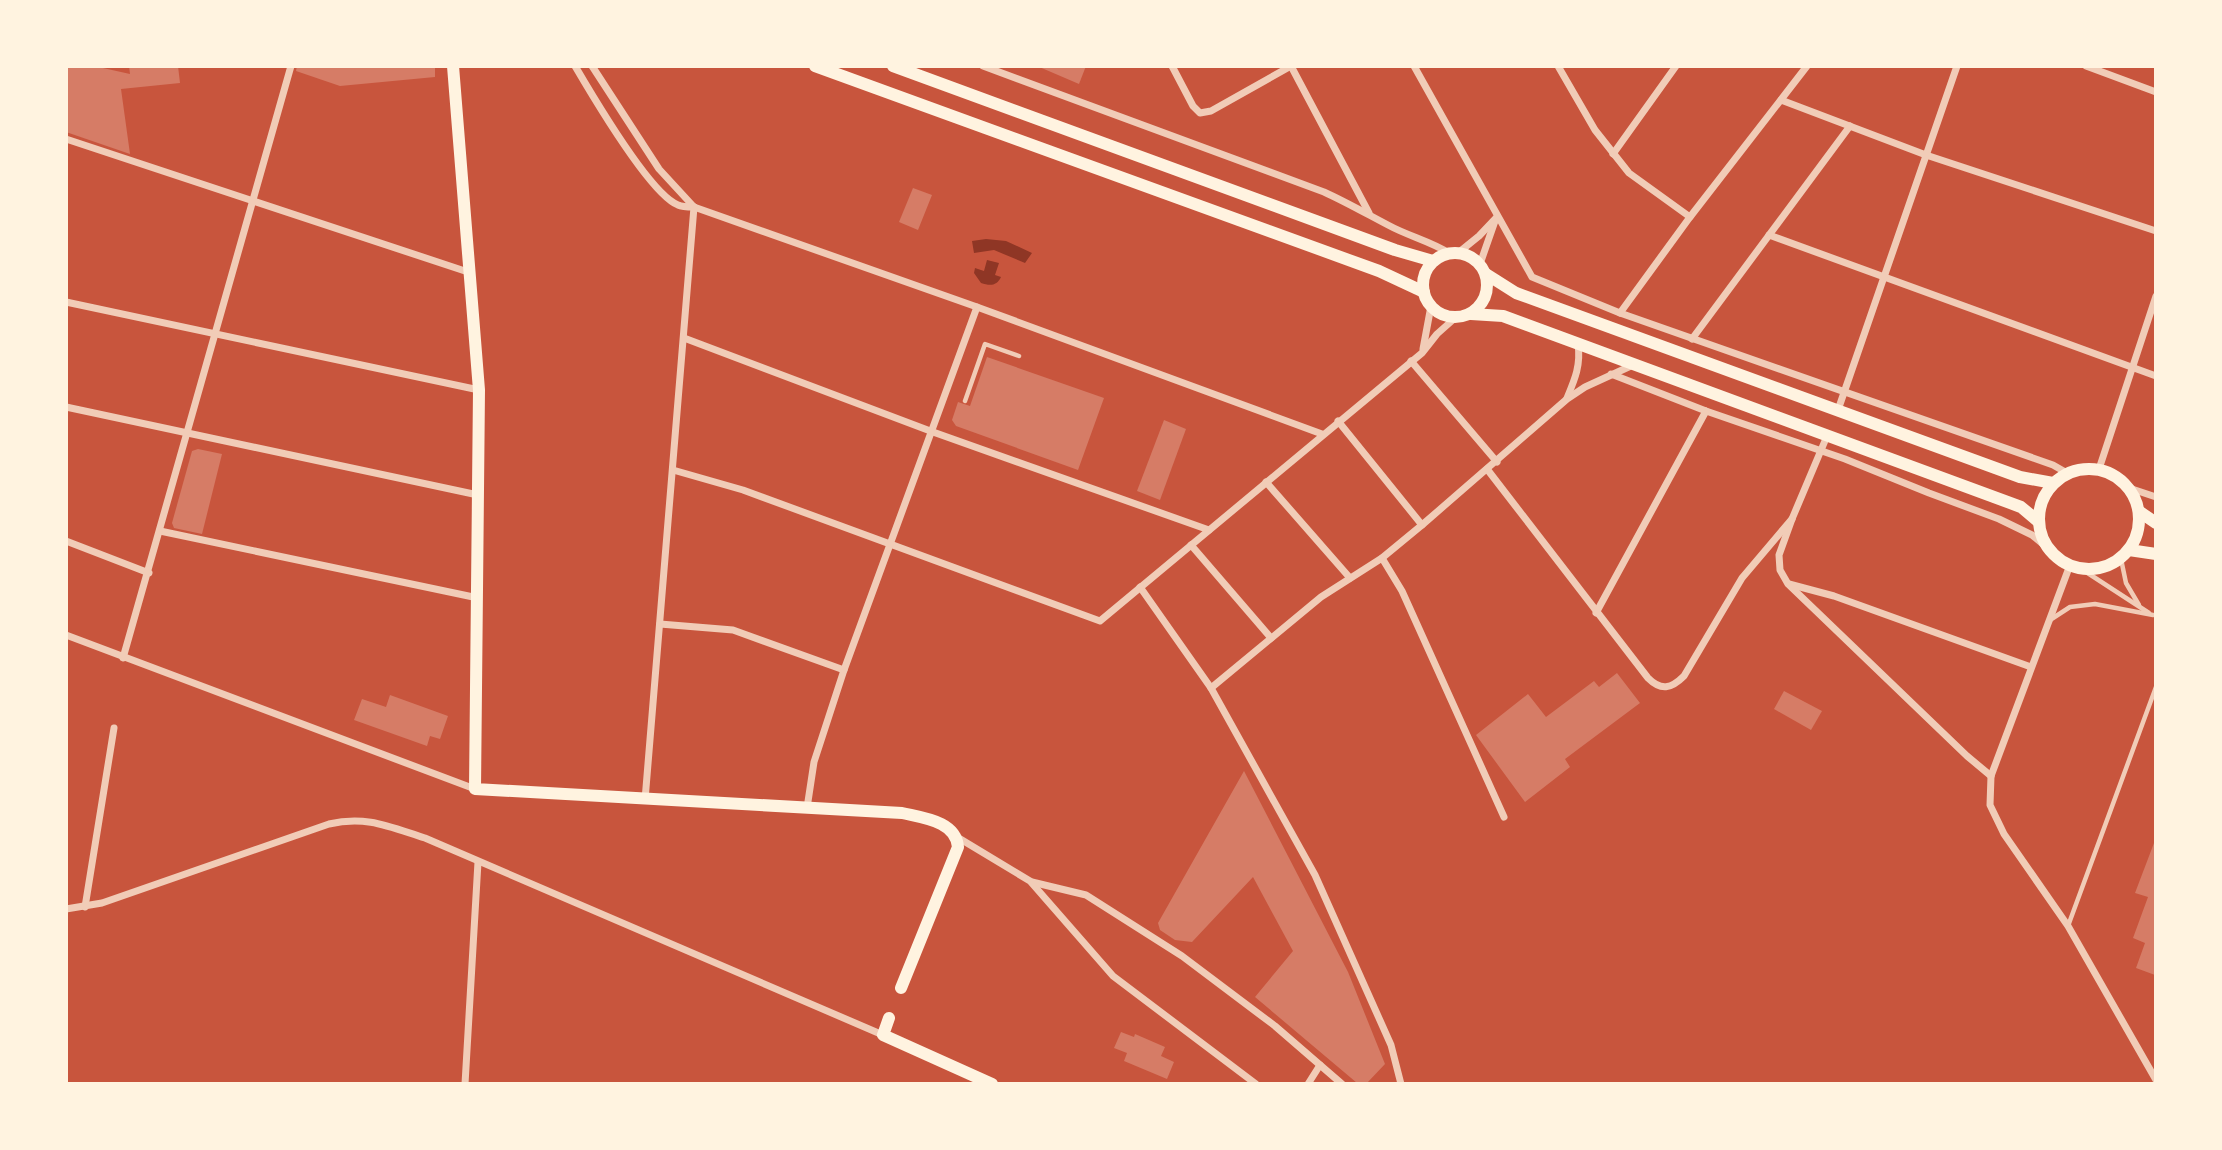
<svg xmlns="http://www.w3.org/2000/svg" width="2222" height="1150" font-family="'Space Grotesk',sans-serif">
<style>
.water{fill:#8f3625}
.building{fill:#d67c66}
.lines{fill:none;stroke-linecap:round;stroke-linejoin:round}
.service{stroke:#f1ccb7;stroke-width:4.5}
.minor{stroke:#f1ccb7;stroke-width:7}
.secondary{stroke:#fff3e0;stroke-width:12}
.primary{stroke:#fff3e0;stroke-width:12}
</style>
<rect width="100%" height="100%" fill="#c8553d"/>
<g class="water">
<path d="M986 239 1006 241 1032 253 1025 263 994 250 974 253 972 241Z"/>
<path d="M987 260 999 263 995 275 1001 277C997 286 990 286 981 283L974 273 975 268 984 271Z"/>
</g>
<g class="building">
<path d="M66 66H94L130 74 129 66H178L180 83 121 89 130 154 66 132Z"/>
<path d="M297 66H435V77L340 86 296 71Z"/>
<path d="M1037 66H1086L1079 84Z"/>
<path d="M913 188 932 195 918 230 899 222Z"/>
<path d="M987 357 1104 398 1078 470 956 426 952 420 958 402 970 406Z"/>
<path d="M1164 420 1186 429 1160 500 1137 491Z"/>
<path d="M198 449 222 454 202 534 174 528 172 523 192 451Z"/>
<path d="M1617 673 1640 703 1565 759 1570 767 1525 802 1476 735 1528 694 1546 717 1594 681 1599 687Z"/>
<path d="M1784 691 1822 711 1811 730 1774 709Z"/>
<path d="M390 695 448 716 440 739 430 736 427 746 354 720 362 699 386 707Z"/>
<path d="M1244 771 1348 972 1385 1064 1367 1083H1357L1255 997 1293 951 1253 877 1192 942 1175 940 1160 930 1158 923Z"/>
<path d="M2154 843H2155V975L2136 968 2145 943 2133 938 2148 897 2135 893Z"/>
<path d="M1121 1032 1134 1037 1135 1034 1165 1047 1161 1056 1174 1062 1167 1079 1124 1061 1127 1053 1114 1048Z"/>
</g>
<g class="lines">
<g class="service">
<path d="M965 401 985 344 1019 356"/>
<path d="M2121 559 2126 583 2139 605"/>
<path d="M2083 570 2149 613"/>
<path d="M2050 620 2070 607 2095 604 2153 615"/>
<path d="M2068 926 2156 687"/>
</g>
<g class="minor">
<path d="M575 66C592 95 650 194 678 205 682 207 689 207 694 207"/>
<path d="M592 66 659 169 694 207 977 307 1322 434"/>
<path d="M983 66 1324 192C1346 202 1367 214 1388 225 1408 236 1430 241 1449 253"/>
<path d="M1172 66 1193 106 1200 113 1211 111 1291 66"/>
<path d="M1291 66 1369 213"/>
<path d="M1414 66 1532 277 1620 313 2053 465 2067 473"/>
<path d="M1558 66 1595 130 1629 173 1690 217"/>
<path d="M2086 66 2156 92"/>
<path d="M1781 100 1926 155 2156 231"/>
<path d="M66 139 471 273"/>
<path d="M1613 154 1676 66"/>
<path d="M1769 235 2156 376"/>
<path d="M1458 253 1479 236 1497 217"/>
<path d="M1480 264 1495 221"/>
<path d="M66 302 479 390"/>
<path d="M1620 313 1690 217 1807 66"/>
<path d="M684 338 933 432 1209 530"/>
<path d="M1692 339 1850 126"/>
<path d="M1423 349 1431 306"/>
<path d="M1411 361 1497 462"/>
<path d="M1611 374 1706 411 1845 459 1929 493 1999 519 2032 535 2050 550"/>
<path d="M1567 398C1575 379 1581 365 1578 344"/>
<path d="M66 407 478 495"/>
<path d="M1838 410 1957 66"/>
<path d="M1338 421 1422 525"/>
<path d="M1827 436 1792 519 1779 555 1780 570 1788 584 1967 756 1991 776"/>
<path d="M1487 469 1648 678C1661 691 1671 689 1684 676L1742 578 1792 519"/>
<path d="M2099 469 2156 296"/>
<path d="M673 470 743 490 1100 621 1422 353 1437 334 1455 318"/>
<path d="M1266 482 1350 578"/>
<path d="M2129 488 2156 497"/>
<path d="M160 531 478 598"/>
<path d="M66 541 149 573"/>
<path d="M1191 545 1271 638"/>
<path d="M1382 558 1402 591 1504 817"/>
<path d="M2070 565 1991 776 1990 805 2004 834 2068 926 2156 1080"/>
<path d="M1789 584 1834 596 2031 667"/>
<path d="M1140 587 1211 688 1315 875 1391 1045 1401 1084"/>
<path d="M1596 613 1706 411"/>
<path d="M660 624 733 630 844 670"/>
<path d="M66 635 475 789"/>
<path d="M123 658 291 66"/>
<path d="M1211 688 1321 597 1382 558 1422 525 1567 399 1585 387 1633 365"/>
<path d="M645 800 694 207"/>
<path d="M807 808 814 762 844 670 977 307"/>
<path d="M957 837 1030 881 1113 976 1256 1084"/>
<path d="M1032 882 1086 895 1182 956 1275 1026 1342 1084"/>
<path d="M85 907 114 728"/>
<path d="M66 909 102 903 329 824C366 815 390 827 425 838L883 1035"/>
<path d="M465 1084 478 862"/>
<path d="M1308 1084 1320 1065"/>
</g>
<g class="secondary">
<path d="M453 66 479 390 475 789 902 813C923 818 956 821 958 847L901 988"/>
<path d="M889 1018 883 1035 992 1084"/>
</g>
<g class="primary">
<path d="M815 66 1379 271 1424 292"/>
<path d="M893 66 1395 250 1433 261"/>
<circle cx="1455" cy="285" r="32"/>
<path d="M1486 274 1516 293 2020 477 2053 483"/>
<path d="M1471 314 1503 316 2021 507 2039 522"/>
<circle cx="2089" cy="519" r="50"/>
<path d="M2140 512 2156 523"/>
<path d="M2129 550 2156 554"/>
</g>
</g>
<rect width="2222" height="1150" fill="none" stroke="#fff3e0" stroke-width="136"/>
</svg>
